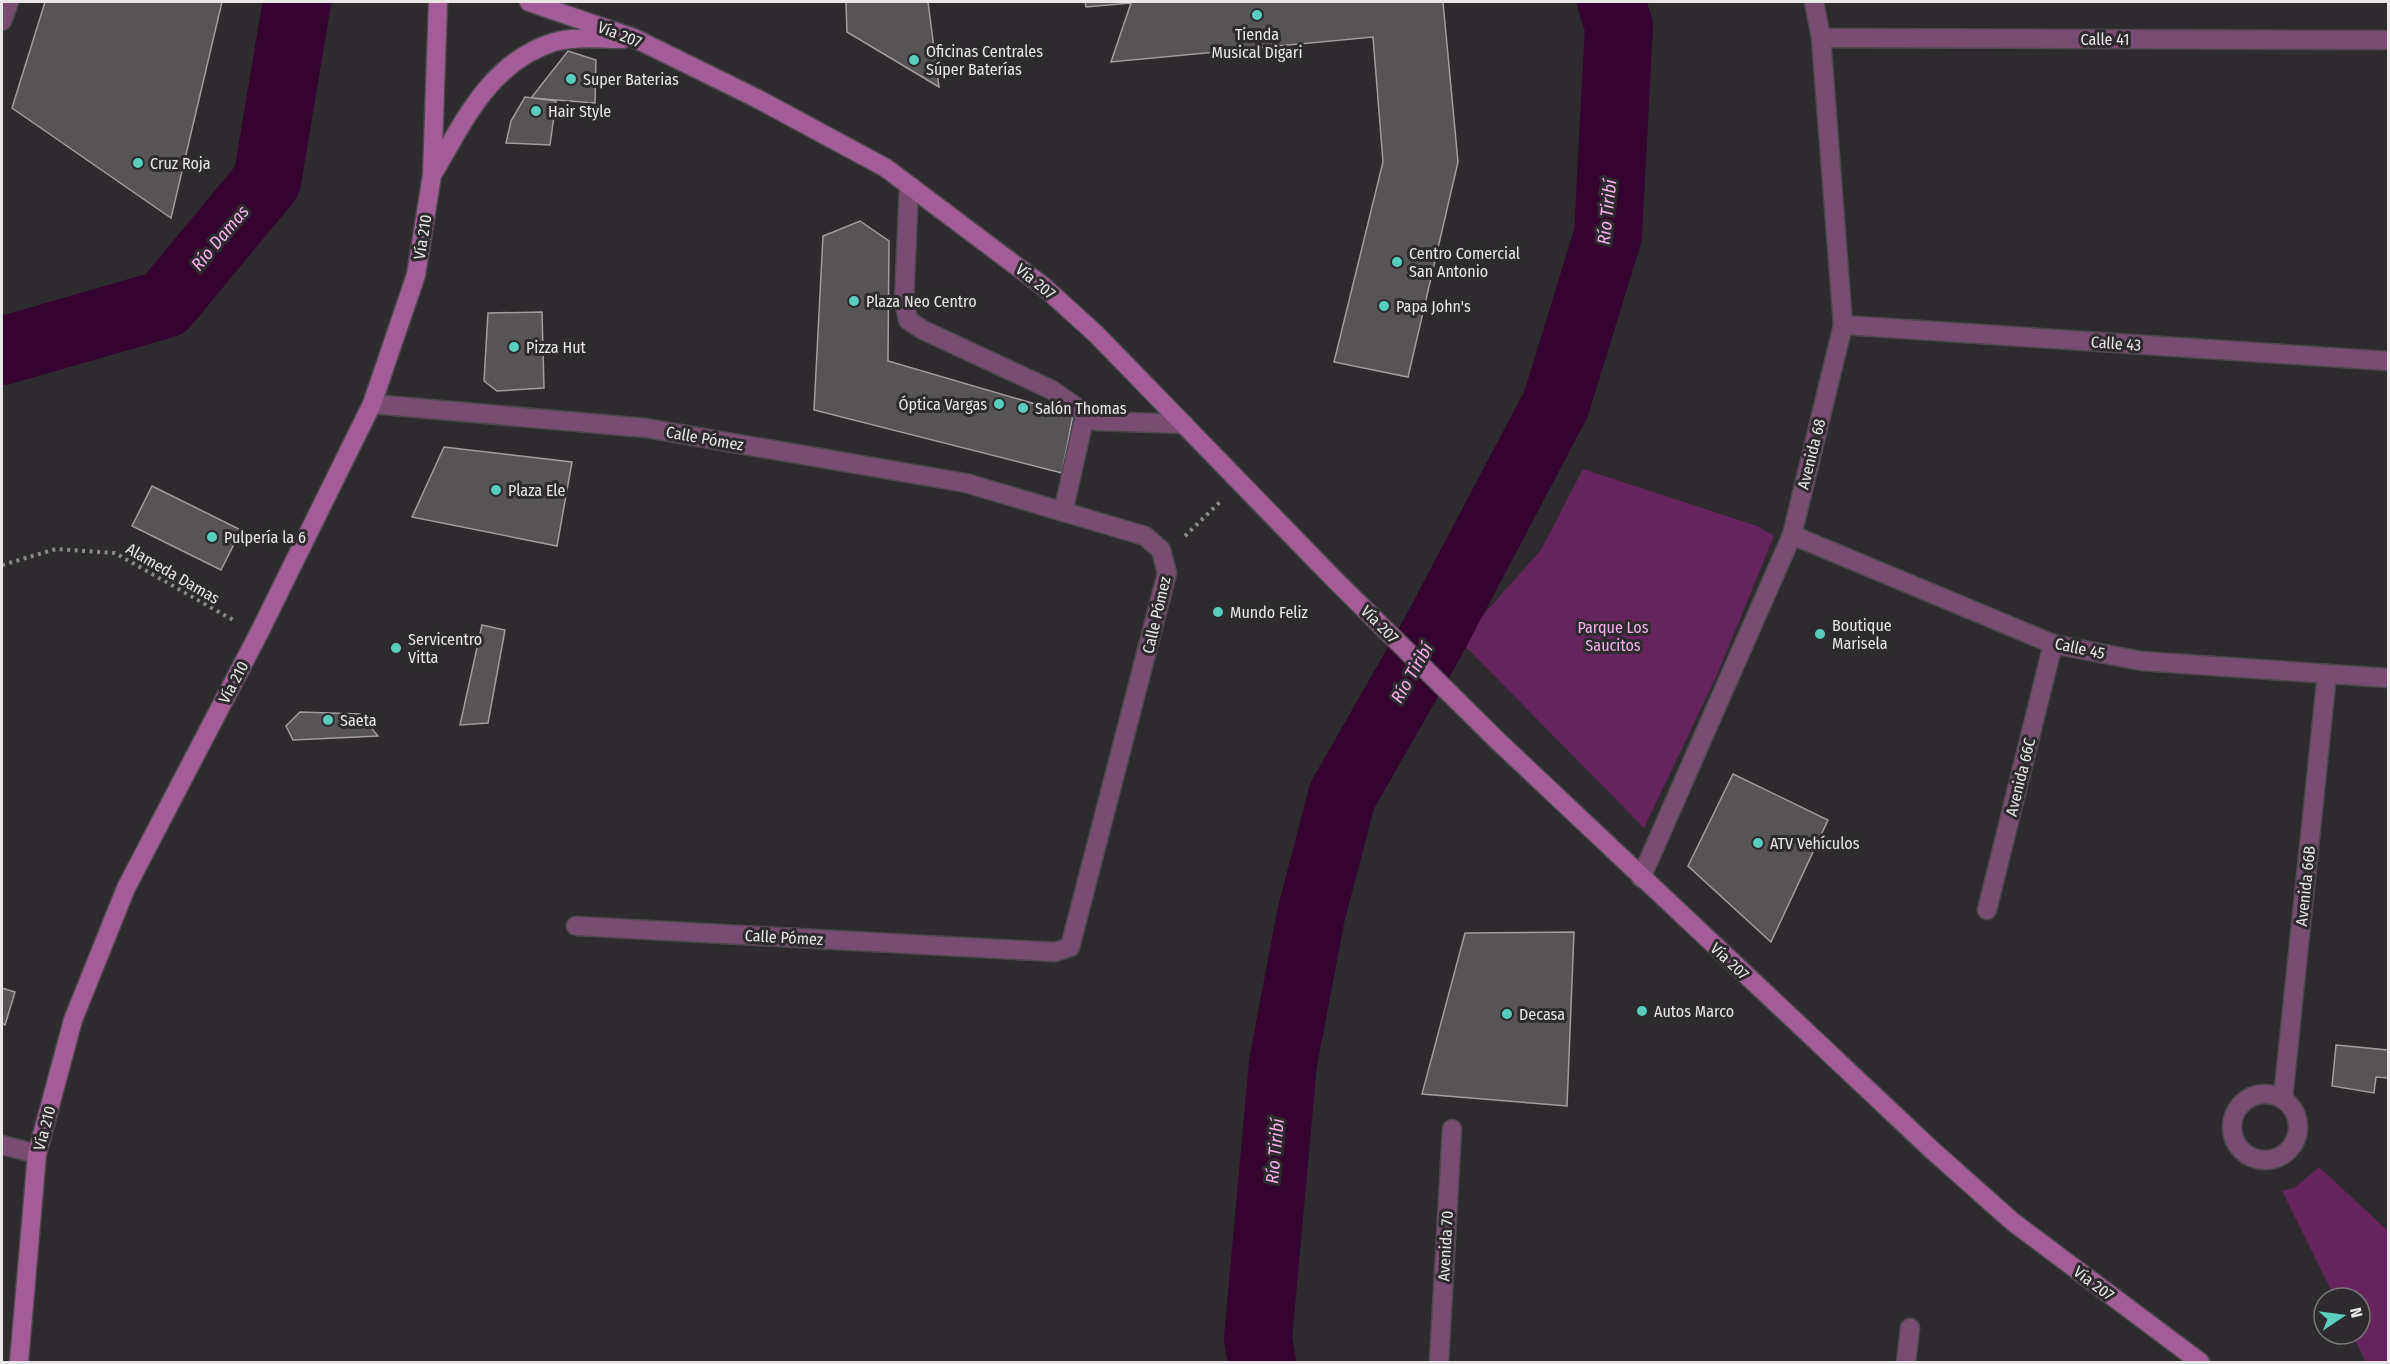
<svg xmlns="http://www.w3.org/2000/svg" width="2390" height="1364" font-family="'Fira Sans Condensed',sans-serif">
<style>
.green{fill:#65245d}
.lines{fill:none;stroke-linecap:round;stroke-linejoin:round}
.river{stroke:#34032f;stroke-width:68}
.building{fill:#575456;stroke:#a09c9f;stroke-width:1.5}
.service-casing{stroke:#4b494b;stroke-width:21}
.minor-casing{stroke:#4b494b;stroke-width:21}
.secondary-casing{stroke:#4b494b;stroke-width:21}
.path{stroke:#8a8889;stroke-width:4;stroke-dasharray:3 4.5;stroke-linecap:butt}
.service{stroke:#794c71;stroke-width:18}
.minor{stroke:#794c71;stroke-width:18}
.secondary{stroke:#a45c98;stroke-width:18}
.poi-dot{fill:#59cebe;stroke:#2d2b2d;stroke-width:2}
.labels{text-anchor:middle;stroke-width:6;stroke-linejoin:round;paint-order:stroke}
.street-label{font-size:16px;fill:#e8e6e7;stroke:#2d2b2d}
.poi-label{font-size:16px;fill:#e8e6e7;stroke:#2d2b2d;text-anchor:start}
.park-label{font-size:16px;fill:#f9adec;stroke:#2d2b2d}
.water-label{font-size:18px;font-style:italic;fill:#fcafef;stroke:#2d2b2d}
</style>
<rect width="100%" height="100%" fill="#2d2b2d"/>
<g class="green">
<path d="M1583 469 1757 526 1774 536 1717 675 1644 828 1460 641 1541 550Z"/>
<path d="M2319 1167 2388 1231V1362H2366L2352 1334H2360V1298H2335L2282 1191 2294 1188Z"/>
</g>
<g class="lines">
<g class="river">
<path d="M2 351 165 304 267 181 297 2"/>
<path d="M1262 1362 1258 1338 1283 1063 1311 915 1342 796 1433 637 1556 404 1608 235 1619 26 1611 2"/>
</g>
</g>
<g class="building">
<path d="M45 2H222L171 218 12 108Z"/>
<path d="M846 2H928L939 87 847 32Z"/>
<path d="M1085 2H1443L1458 162 1408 377 1334 362 1383 162 1373 37 1111 62 1131 3 1086 7Z"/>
<path d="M568 51 596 60 595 103 531 98Z"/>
<path d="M525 97 556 101 550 145 506 143 511 121Z"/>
<path d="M860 221 889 241 888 361 1073 415 1062 473 814 410 823 236Z"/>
<path d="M542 312 544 388 497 391 484 381 488 313Z"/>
<path d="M444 447 572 462 557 546 412 517Z"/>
<path d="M152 486 241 530 221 570 132 526Z"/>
<path d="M482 625 505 630 488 723 460 725Z"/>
<path d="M300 712 360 714 378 736 293 740 286 726Z"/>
<path d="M1733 774 1828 820 1771 942 1688 866Z"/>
<path d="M1574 932 1567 1106 1422 1094 1465 933Z"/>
<path d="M2 988 15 992 5 1025 2 1023Z"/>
<path d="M2336 1045 2388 1050V1078L2376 1077 2374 1093 2332 1086Z"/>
</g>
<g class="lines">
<defs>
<g id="service">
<path d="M909 187 904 302 908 320 923 330 1052 390 1096 421 1184 424"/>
<path d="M1063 512 1085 415"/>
<path d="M1906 1362 1910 1328"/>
</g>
<g id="minor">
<path d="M2 21 9 2"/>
<path d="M1821 38 2388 40"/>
<path d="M1843 325 2388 361"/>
<path d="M372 404 646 428 966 483 1145 536 1161 550 1167 573 1070 947 1055 952 576 926"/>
<path d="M1792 535 2053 644 2141 661 2388 678"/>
<path d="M1641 878 1792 535 1843 325 1821 38 1814 2"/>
<path d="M1987 910 2053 644"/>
<circle cx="2265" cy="1127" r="33"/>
<path d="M2283 1098 2327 674"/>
<path d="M2 1145 37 1154"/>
<path d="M1439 1362 1452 1129"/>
</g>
<g id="secondary">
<path d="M529 2 634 38 758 99 886 168 1043 286 1096 334 1336 581 1499 742 1932 1150 2013 1222 2200 1362"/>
<path d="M434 172C465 119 491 62 554 42 574 36 602 39 623 39"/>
<path d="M19 1362 37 1154 73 1020 126 888 258 635 372 404 416 275 432 175 438 2"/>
</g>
</defs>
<use href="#service" class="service-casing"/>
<use href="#minor" class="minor-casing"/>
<use href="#secondary" class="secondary-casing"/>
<g class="path">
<path d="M1185 536 1220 502"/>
<path d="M2 565 56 549 115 553 235 621"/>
</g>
<use href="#service" class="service"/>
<use href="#minor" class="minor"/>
<use href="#secondary" class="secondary"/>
</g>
<g class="poi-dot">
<circle cx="1257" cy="15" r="6"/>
<circle cx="914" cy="60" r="6"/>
<circle cx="571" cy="79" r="6"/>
<circle cx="536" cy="111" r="6"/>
<circle cx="138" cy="163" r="6"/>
<circle cx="1397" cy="262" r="6"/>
<circle cx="854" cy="301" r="6"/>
<circle cx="1384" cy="306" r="6"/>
<circle cx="514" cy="347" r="6"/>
<circle cx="999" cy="404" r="6"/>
<circle cx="1023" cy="408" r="6"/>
<circle cx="496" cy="490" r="6"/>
<circle cx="212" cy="537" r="6"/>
<circle cx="1218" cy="612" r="6"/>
<circle cx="1820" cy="634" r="6"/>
<circle cx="396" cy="648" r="6"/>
<circle cx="328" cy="720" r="6"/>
<circle cx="1758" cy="843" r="6"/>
<circle cx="1642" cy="1011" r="6"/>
<circle cx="1507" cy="1014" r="6"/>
</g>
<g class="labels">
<g class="street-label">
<text transform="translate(620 34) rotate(21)" y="6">Vía 207</text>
<text x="2105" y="45">Calle 41</text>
<text transform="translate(422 237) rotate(-81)" y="6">Vía 210</text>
<text transform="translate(1036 281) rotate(39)" y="6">Vía 207</text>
<text transform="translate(2116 343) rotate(4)" y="6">Calle 43</text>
<text transform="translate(705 438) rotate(10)" y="6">Calle Pómez</text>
<text transform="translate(1811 454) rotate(-76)" y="6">Avenida 68</text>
<text transform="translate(173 573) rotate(30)" y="6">Alameda Damas</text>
<text transform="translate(1156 615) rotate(-77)" y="6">Calle Pómez</text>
<text transform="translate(1380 624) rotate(45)" y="6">Vía 207</text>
<text transform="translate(2080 648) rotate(12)" y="6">Calle 45</text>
<text transform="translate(233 682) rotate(-62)" y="6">Vía 210</text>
<text transform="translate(2020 777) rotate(-76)" y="6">Avenida 66C</text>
<text transform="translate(2305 886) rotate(-84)" y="6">Avenida 66B</text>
<text transform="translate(784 937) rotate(3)" y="6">Calle Pómez</text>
<text transform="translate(1730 961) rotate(43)" y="6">Vía 207</text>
<text transform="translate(44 1128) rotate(-75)" y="6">Vía 210</text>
<text transform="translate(1445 1246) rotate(-87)" y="6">Avenida 70</text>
<text transform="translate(2094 1283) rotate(37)" y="6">Vía 207</text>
</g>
<g class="poi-label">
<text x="1257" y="40" text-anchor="middle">Tienda<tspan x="1257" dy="18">Musical Digari</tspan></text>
<text x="926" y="57">Oficinas Centrales<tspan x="926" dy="18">Súper Baterías</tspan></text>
<text x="583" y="85">Super Baterias</text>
<text x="548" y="117">Hair Style</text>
<text x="150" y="169">Cruz Roja</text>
<text x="1409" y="259">Centro Comercial<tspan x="1409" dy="18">San Antonio</tspan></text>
<text x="866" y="307">Plaza Neo Centro</text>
<text x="1396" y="312">Papa John's</text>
<text x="526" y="353">Pizza Hut</text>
<text x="987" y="410" text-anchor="end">Óptica Vargas</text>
<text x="1035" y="414">Salón Thomas</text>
<text x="508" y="496">Plaza Ele</text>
<text x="224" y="543">Pulpería la 6</text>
<text x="1230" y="618">Mundo Feliz</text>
<text x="1832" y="631">Boutique<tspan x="1832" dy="18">Marisela</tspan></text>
<text x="408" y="645">Servicentro<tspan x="408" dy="18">Vitta</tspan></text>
<text x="340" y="726">Saeta</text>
<text x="1770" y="849">ATV Vehículos</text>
<text x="1654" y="1017">Autos Marco</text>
<text x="1519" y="1020">Decasa</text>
</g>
<g class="park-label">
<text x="1613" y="633">Parque Los<tspan x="1613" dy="18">Saucitos</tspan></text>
</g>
<g class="water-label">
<text transform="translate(1607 212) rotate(-84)" y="6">Río Tiribí</text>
<text transform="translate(220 238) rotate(-50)" y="6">Río Damas</text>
<text transform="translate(1412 673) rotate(-60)" y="6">Río Tiribí</text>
<text transform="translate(1275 1151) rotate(-85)" y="6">Río Tiribí</text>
</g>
</g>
<rect width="2390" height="1364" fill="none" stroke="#e8e6e7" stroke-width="6"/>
<g transform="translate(2342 1316) rotate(77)"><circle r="28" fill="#2d2b2d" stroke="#787677" stroke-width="1.5"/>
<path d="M0-4.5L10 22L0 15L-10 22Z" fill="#59cebe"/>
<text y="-9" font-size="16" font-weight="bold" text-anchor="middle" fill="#e8e6e7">N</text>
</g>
</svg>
